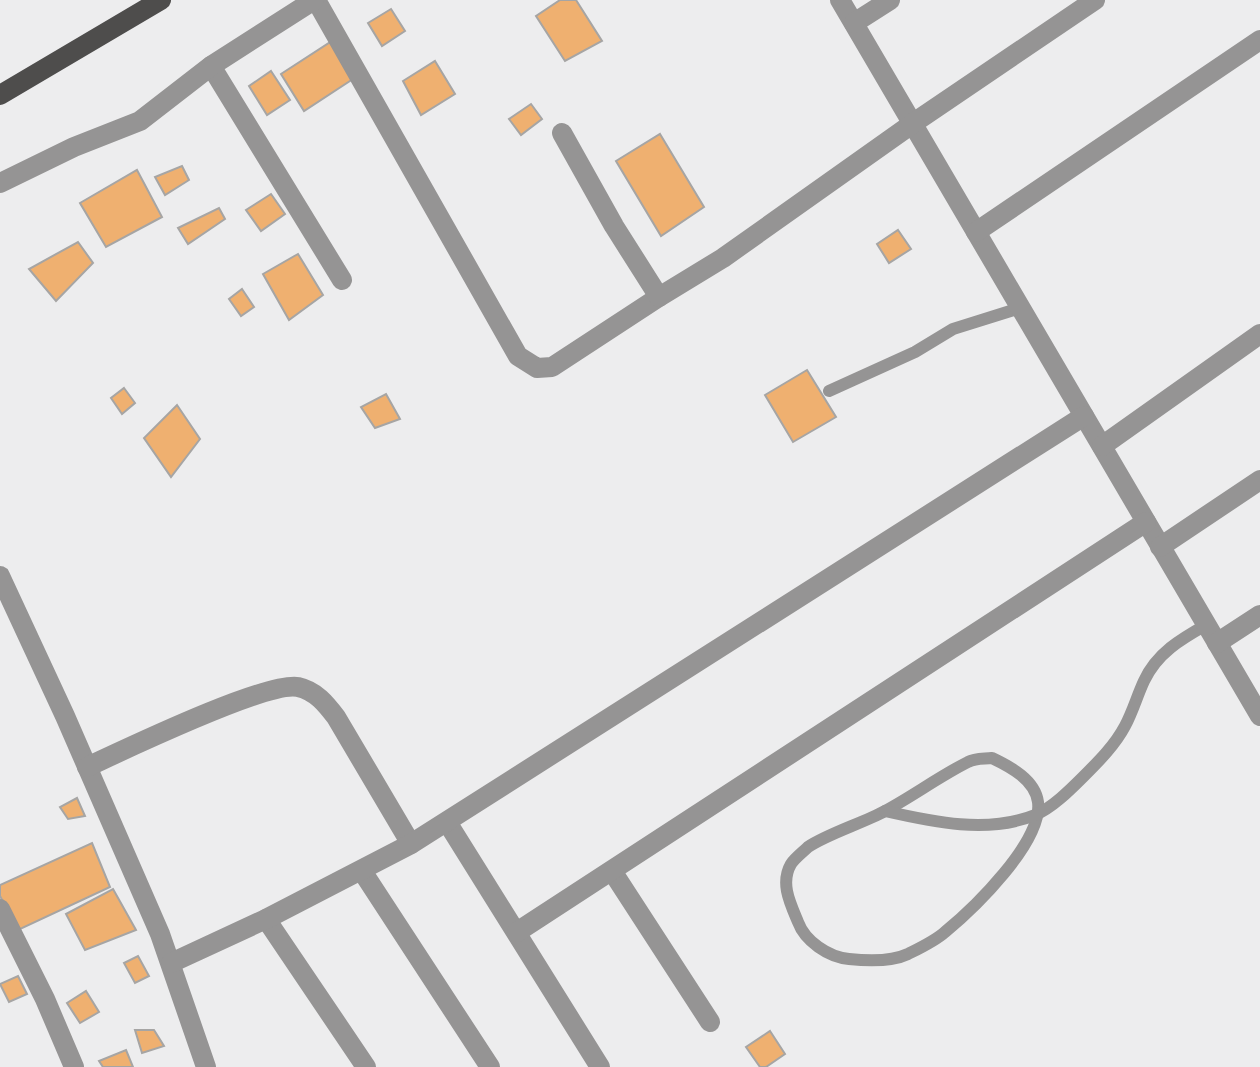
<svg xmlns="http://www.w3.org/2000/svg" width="1260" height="1067" font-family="Arial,sans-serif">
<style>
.building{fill:#efb070;stroke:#a6a5a4;stroke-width:2}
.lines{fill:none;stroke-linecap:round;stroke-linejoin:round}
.lane{stroke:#959494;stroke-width:12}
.street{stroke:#959494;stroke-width:20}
.primary{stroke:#4e4d4c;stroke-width:20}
</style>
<rect width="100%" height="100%" fill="#ededee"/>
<g class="building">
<path d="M560 0H576L602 41 565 61 536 16Z"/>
<path d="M391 9 405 31 382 46 368 23Z"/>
<path d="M332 41 356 77 304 111 281 74Z"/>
<path d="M435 61 455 94 421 115 403 81Z"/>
<path d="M271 71 290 100 267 115 249 86Z"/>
<path d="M531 104 542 119 521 135 509 119Z"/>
<path d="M660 134 704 207 661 236 616 161Z"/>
<path d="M182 166 189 180 165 195 155 177Z"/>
<path d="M137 170 162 217 106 247 80 203Z"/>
<path d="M271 194 285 214 261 231 246 210Z"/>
<path d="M219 208 225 219 188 244 178 228Z"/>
<path d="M898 230 911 249 889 263 877 244Z"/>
<path d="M78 242 93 263 56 301 29 269Z"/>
<path d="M298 254 323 295 289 320 263 274Z"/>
<path d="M242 289 254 307 241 316 229 299Z"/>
<path d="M807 370 836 417 793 442 765 395Z"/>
<path d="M124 388 135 403 122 414 111 398Z"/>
<path d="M386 394 400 419 375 428 361 407Z"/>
<path d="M177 405 200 439 171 477 144 438Z"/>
<path d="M77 798 85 816 68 819 60 807Z"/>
<path d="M92 843 110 887 18 930 0 896V885Z"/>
<path d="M113 889 136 930 85 950 66 914Z"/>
<path d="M138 956 149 976 135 983 124 963Z"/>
<path d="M18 976 27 994 9 1002 0 984Z"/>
<path d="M86 991 99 1012 80 1023 67 1003Z"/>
<path d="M135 1030H154L164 1046 142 1053Z"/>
<path d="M770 1031 785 1054 766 1067H760L746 1047Z"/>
<path d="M126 1050 133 1067H103L99 1061Z"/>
</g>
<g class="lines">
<g class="lane">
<path d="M829 391 915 352 953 329 1020 308"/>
<path d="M992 758C1011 767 1035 780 1038 802 1043 842 973 909 945 932 935 941 920 948 908 954 891 962 868 961 849 959 828 957 805 941 798 922 790 903 780 883 791 864 795 858 803 852 808 847 827 834 863 823 885 811 913 796 940 776 968 762 975 758 984 759 992 758Z"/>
<path d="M885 811C933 822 988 834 1035 815 1052 808 1070 790 1083 777 1099 761 1115 745 1125 726 1133 711 1137 696 1144 681 1157 653 1181 639 1206 625"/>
</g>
<g class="street">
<path d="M316 0 518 356 537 368 552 367 659 297"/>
<path d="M840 0 1260 716"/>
<path d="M854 23 890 0"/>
<path d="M211 66 342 280"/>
<path d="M562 133 614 226 659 297 723 258 912 124 1095 0"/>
<path d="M0 183 74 147 140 121 211 66 314 0"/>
<path d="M976 232 1260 40"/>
<path d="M1102 446 1260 334"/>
<path d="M1160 547 1260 480"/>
<path d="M0 576 65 716 160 934 206 1067"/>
<path d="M1217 643 1260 615"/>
<path d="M87 767C124 750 267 681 298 687 316 691 326 704 336 717L411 844"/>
<path d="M447 822 600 1067"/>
<path d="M362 871 490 1067"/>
<path d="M612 871 710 1022"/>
<path d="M0 909 45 999 74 1067"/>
<path d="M266 919 366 1067"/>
<path d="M517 932 1146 522"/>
<path d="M171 963 266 919 411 844 1084 416"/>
</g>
<path class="primary" d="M0 95 161 0"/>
</g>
</svg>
